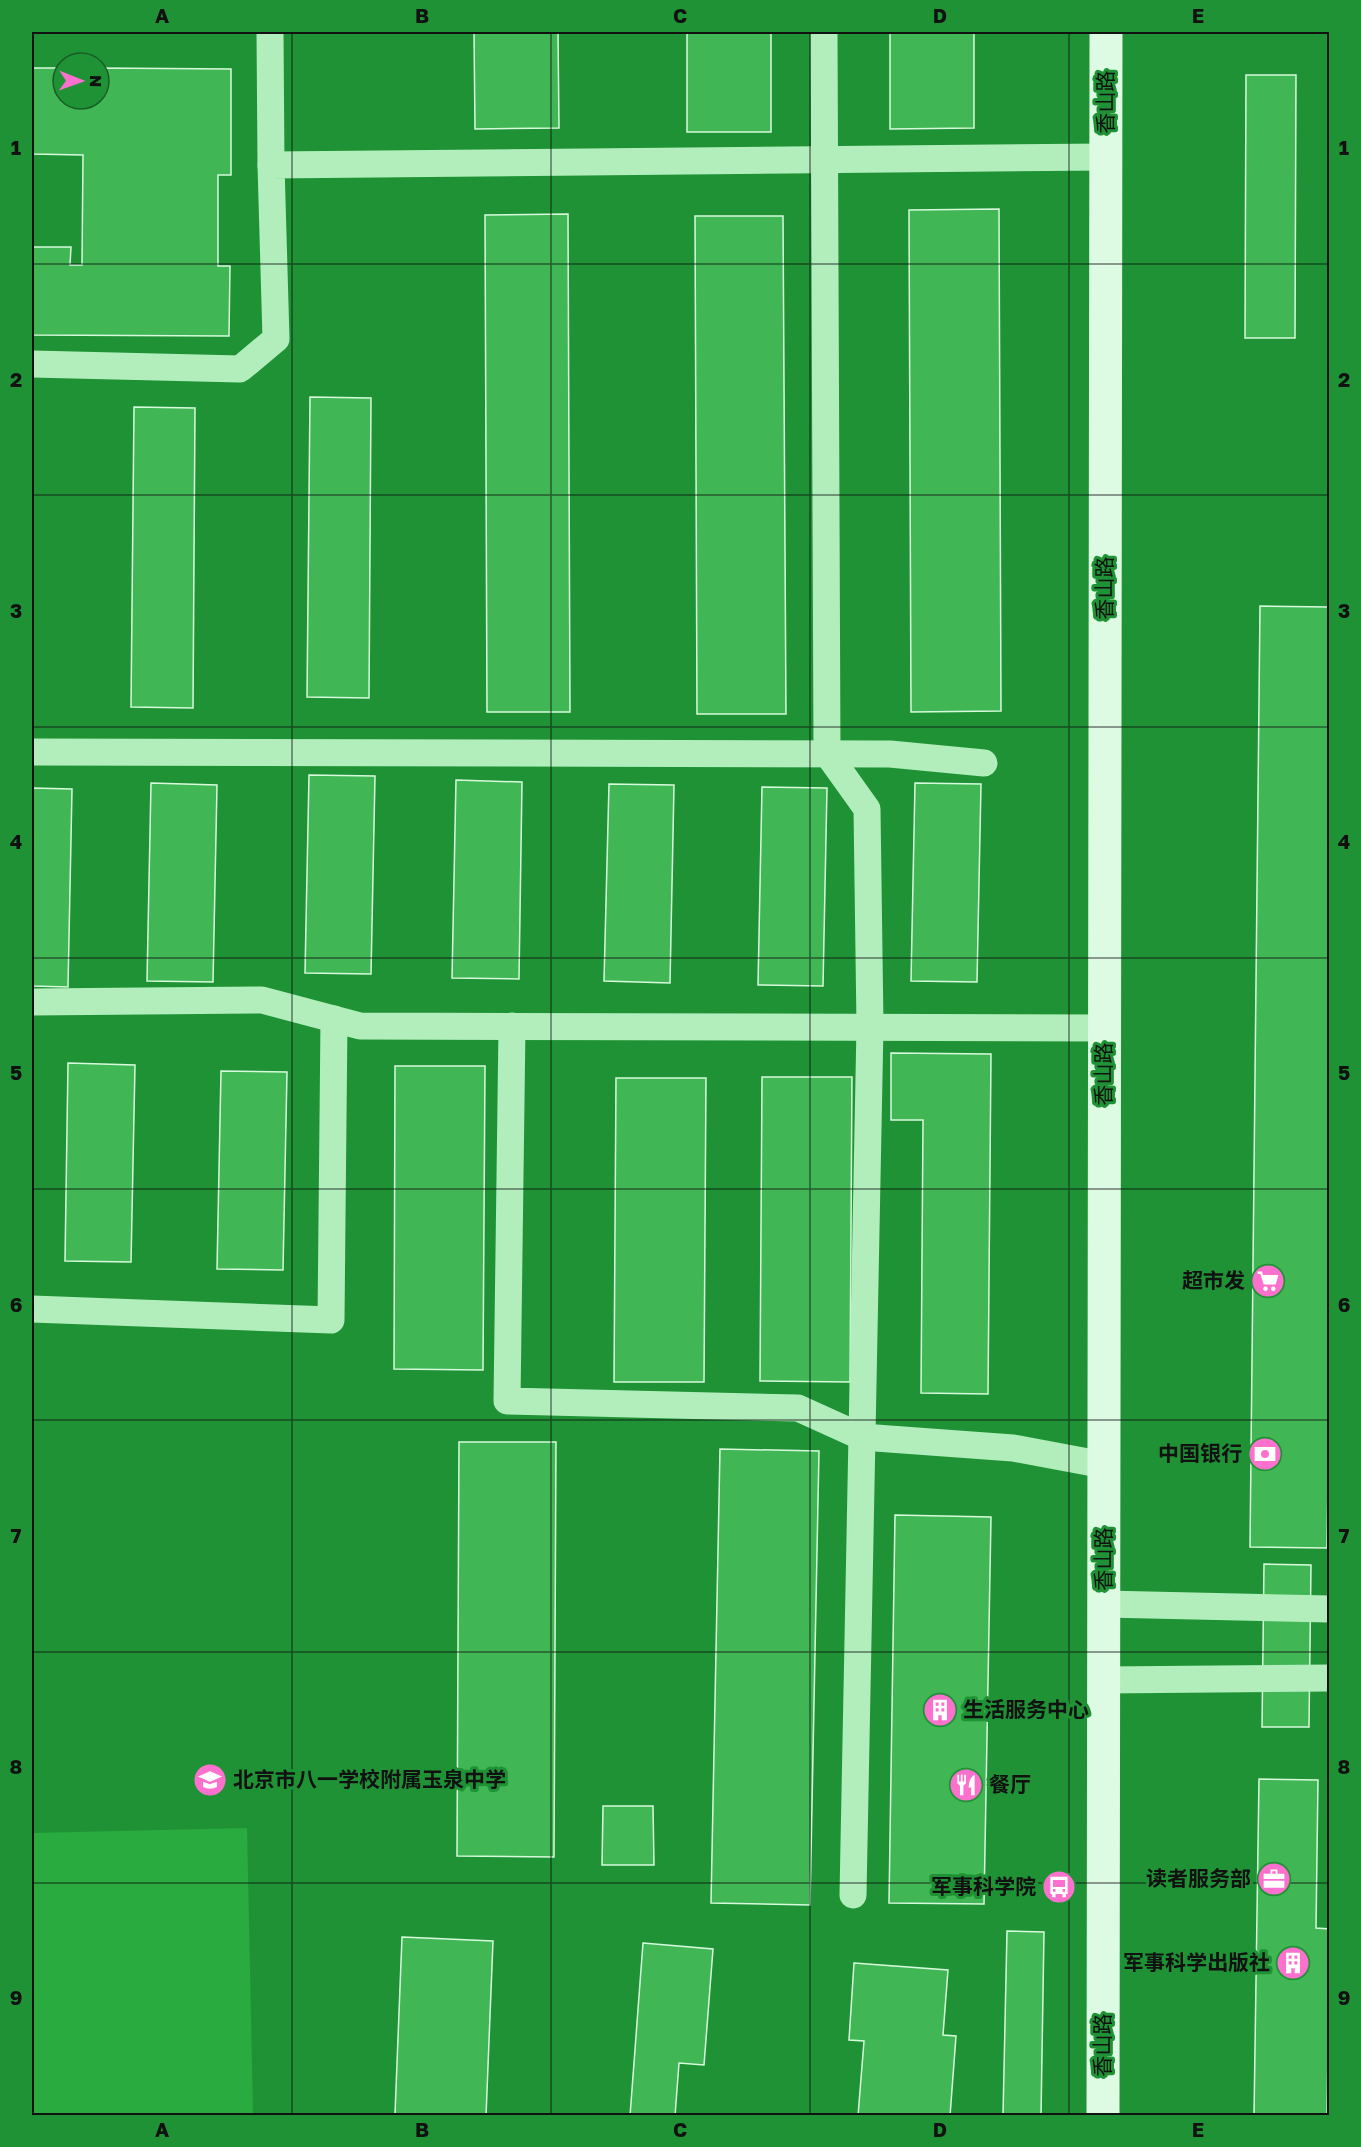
<svg xmlns="http://www.w3.org/2000/svg" width="1361" height="2147" font-family="'Golos Text','Noto Sans SC',sans-serif">
<style>
.green{fill:#29ab3f}
.building{fill:#40b655;stroke:#d7fadd;stroke-width:1.5}
.lines{fill:none;stroke-linecap:round;stroke-linejoin:round}
.street{stroke:#b1eebb;stroke-width:27}
.secondary{stroke:#ddfae3;stroke-width:33}
.grid{fill:none;stroke:#111;stroke-width:1.5;stroke-opacity:0.55}
.labels{text-anchor:middle;stroke-width:6;stroke-linejoin:round;paint-order:stroke}
.street-label{font-size:21px;fill:#111;stroke:#1f9235}
.poi-label{font-size:21px;font-weight:bold;fill:#111;stroke:#1f9235;text-anchor:end}
.neatline{fill:none;stroke:#111;stroke-width:2}
.grid-label{font-size:20px;text-anchor:middle;font-weight:bold;fill:#111}
</style>
<rect width="100%" height="100%" fill="#1f9235"/>
<path class="green" d="M247 1828 253 2115H32V1833Z"/>
<g class="building">
<path d="M474 32H558L559 128 475 129Z"/>
<rect x="687" y="32" width="84" height="100"/>
<path d="M890 32H974V128L890 129Z"/>
<path d="M32 68H63V99H99V68L231 69V175H218V266H230L229 336 32 335V247H71L70 265H82L83 155 32 154Z"/>
<path d="M1246 75H1296L1295 338H1245Z"/>
<path d="M999 209 1001 711 911 712 909 210Z"/>
<path d="M568 214 570 712H487L485 215Z"/>
<path d="M695 216H783L786 714H697Z"/>
<path d="M310 397 371 398 369 698 307 697Z"/>
<path d="M134 407 195 408 193 708 131 707Z"/>
<path d="M1260 606 1330 607V1355L1327 1548 1250 1547Z"/>
<path d="M309 775 375 776 371 974 305 973Z"/>
<path d="M456 780 522 782 519 979 452 978Z"/>
<path d="M151 783 217 785 213 982 147 981Z"/>
<path d="M915 783 981 784 977 982 911 981Z"/>
<path d="M609 784 674 785 670 983 604 981Z"/>
<path d="M762 787 827 788 823 986 758 985Z"/>
<path d="M32 788 72 789 68 987 32 986Z"/>
<path d="M891 1053 991 1054 988 1394 921 1393 923 1120H891Z"/>
<path d="M68 1063 135 1065 131 1262 65 1261Z"/>
<path d="M395 1066H485L483 1370 394 1369Z"/>
<path d="M221 1071 287 1072 283 1270 217 1269Z"/>
<path d="M762 1077H852L850 1382 760 1381Z"/>
<path d="M616 1078H706L704 1382H614Z"/>
<path d="M459 1442H556L554 1857 457 1856Z"/>
<path d="M720 1449 819 1451 810 1905 711 1903Z"/>
<path d="M895 1515 991 1517 984 1904 889 1903Z"/>
<path d="M1264 1564 1311 1565 1309 1727H1262Z"/>
<path d="M1259 1779 1318 1780 1316 1928 1330 1929 1327 2116H1254Z"/>
<path d="M603 1806H653L654 1865H602Z"/>
<path d="M1007 1931 1044 1932 1041 2116H1003Z"/>
<path d="M402 1937 493 1941 486 2116 395 2114Z"/>
<path d="M643 1943 713 1949 704 2065 679 2063 675 2116H630Z"/>
<path d="M854 1963 948 1970 943 2035 956 2036 950 2116H858L864 2041 849 2040Z"/>
</g>
<g class="lines">
<g class="street">
<path d="M270 32 271 165"/>
<path d="M824 32 827 753 867 809 870 1026 853 1895"/>
<path d="M32 364 240 369 276 339 271 165 1106 157"/>
<path d="M32 752 890 754 984 763"/>
<path d="M32 1002 262 1000 360 1026 1104 1028"/>
<path d="M512 1026 507 1401 798 1408 862 1437 1013 1448 1104 1465"/>
<path d="M32 1309 331 1320 334 1019"/>
<path d="M1104 1604 1330 1609"/>
<path d="M1104 1680 1330 1678"/>
</g>
<path class="secondary" d="M1103 2116 1106 32"/>
</g>
<path class="grid" d="M292 32V2116M551 32V2116M810 32V2116M1069 32V2116M32 264H1330M32 495H1330M32 727H1330M32 958H1330M32 1189H1330M32 1420H1330M32 1652H1330M32 1883H1330"/>
<defs>
<symbol id="supermarket-disc" viewBox="-11 -11 22 22"><circle r="9.5" fill="#fb71cd" stroke="#1f9235"/><path d="M-6-5.5h2.5l.6 2H6L4.5 2H-2.5L-4.4-4H-6ZM-1.5 3.2a1.3 1.3 0 1 0 .1 0ZM3 3.2a1.3 1.3 0 1 0 .1 0Z" fill="#fff"/></symbol>
<symbol id="bank-disc" viewBox="-11 -11 22 22"><circle r="9.5" fill="#fb71cd" stroke="#1f9235"/><path d="M-6-4H6V4H-6ZM0-2.3a2.3 2.3 0 1 0 0 4.6a2.3 2.3 0 1 0 0-4.6Z" fill="#fff"/></symbol>
<symbol id="building-disc" viewBox="-11 -11 22 22"><circle r="9.5" fill="#fb71cd" stroke="#1f9235"/><path d="M-4-6H4V6H1V3H-1V6H-4ZM-2.5-4.3h1.7v1.8h-1.7ZM.8-4.3h1.7v1.8H.8ZM-2.5-1h1.7V.8h-1.7ZM.8-1h1.7V.8H.8Z" fill="#fff"/></symbol>
<symbol id="school-disc" viewBox="-11 -11 22 22"><circle r="9.5" fill="#fb71cd" stroke="#1f9235"/><path d="M0-5L7-2L0 1L-7-2ZM-4 1L0 2.5L4 1V4Q0 6-4 4Z" fill="#fff"/></symbol>
<symbol id="restaurant-disc" viewBox="-11 -11 22 22"><circle r="9.5" fill="#fb71cd" stroke="#1f9235"/><path d="M-5-6h1v4h1v-4h1v4h1v-4h1v5L-1.5 .5V6h-2V.5L-5-1ZM5-6V6H3V1.5H1.5Q1.5-4 5-6Z" fill="#fff"/></symbol>
<symbol id="office-disc" viewBox="-11 -11 22 22"><circle r="9.5" fill="#fb71cd" stroke="#1f9235"/><path d="M-6-3h4V-5.5h4V-3h4V5H-6ZM-1-4.5V-3h2v-1.5ZM-6 0V1H6V0Z" fill="#fff"/></symbol>
<symbol id="bus-disc" viewBox="-11 -11 22 22"><circle r="9.5" fill="#fb71cd" stroke="#1f9235"/><path d="M-5-6H5V4H4V6H2V4H-2V6H-4V4H-5ZM-3.5-4V0h7V-4ZM-3.5 1.2v1.5H-2V1.2ZM2 1.2v1.5H3.5V1.2Z" fill="#fff"/></symbol>
</defs>
<g fill-rule="evenodd">
<use href="#supermarket-disc" x="1249" y="1262" width="38" height="38"/>
<use href="#bank-disc" x="1246" y="1435" width="38" height="38"/>
<use href="#building-disc" x="921" y="1691" width="38" height="38"/>
<use href="#school-disc" x="191" y="1761" width="38" height="38"/>
<use href="#restaurant-disc" x="947" y="1766" width="38" height="38"/>
<use href="#office-disc" x="1255" y="1860" width="38" height="38"/>
<use href="#bus-disc" x="1040" y="1868" width="38" height="38"/>
<use href="#building-disc" x="1274" y="1944" width="38" height="38"/>
</g>
<g class="labels">
<g class="street-label">
<text transform="translate(1106 102) rotate(-90)" y="7">香山路</text>
<text transform="translate(1105 588) rotate(-90)" y="7">香山路</text>
<text transform="translate(1104 1074) rotate(-90)" y="7">香山路</text>
<text transform="translate(1104 1559) rotate(-90)" y="7">香山路</text>
<text transform="translate(1103 2045) rotate(-90)" y="7">香山路</text>
</g>
<g class="poi-label">
<text x="1245" y="1288">超市发</text>
<text x="1242" y="1461">中国银行</text>
<text x="963" y="1717" text-anchor="start">生活服务中心</text>
<text x="233" y="1787" text-anchor="start">北京市八一学校附属玉泉中学</text>
<text x="989" y="1792" text-anchor="start">餐厅</text>
<text x="1251" y="1886">读者服务部</text>
<text x="1036" y="1894">军事科学院</text>
<text x="1270" y="1970">军事科学出版社</text>
</g>
</g>
<rect width="1361" height="2147" fill="none" stroke="#1f9235" stroke-width="66"/>
<g transform="translate(81 81) rotate(91)"><circle r="28" fill="#1f9235" stroke="#195e27" stroke-width="1.5"/>
<path d="M0-4.5L10 22L0 15L-10 22Z" fill="#fb71cd"/>
<text y="-9" font-size="16" font-weight="bold" text-anchor="middle" fill="#111111">N</text>
</g>
<rect x="33" y="33" width="1295" height="2081" class="neatline"/>
<g class="grid-label">
<text x="162" y="23">A</text>
<text x="422" y="23">B</text>
<text x="680" y="23">C</text>
<text x="940" y="23">D</text>
<text x="1198" y="23">E</text>
<text x="16" y="155">1</text>
<text x="1344" y="155">1</text>
<text x="16" y="387">2</text>
<text x="1344" y="387">2</text>
<text x="16" y="618">3</text>
<text x="1344" y="618">3</text>
<text x="16" y="849">4</text>
<text x="1344" y="849">4</text>
<text x="16" y="1080">5</text>
<text x="1344" y="1080">5</text>
<text x="16" y="1312">6</text>
<text x="1344" y="1312">6</text>
<text x="16" y="1543">7</text>
<text x="1344" y="1543">7</text>
<text x="16" y="1774">8</text>
<text x="1344" y="1774">8</text>
<text x="16" y="2005">9</text>
<text x="1344" y="2005">9</text>
<text x="162" y="2137">A</text>
<text x="422" y="2137">B</text>
<text x="680" y="2137">C</text>
<text x="940" y="2137">D</text>
<text x="1198" y="2137">E</text>
</g>
</svg>
